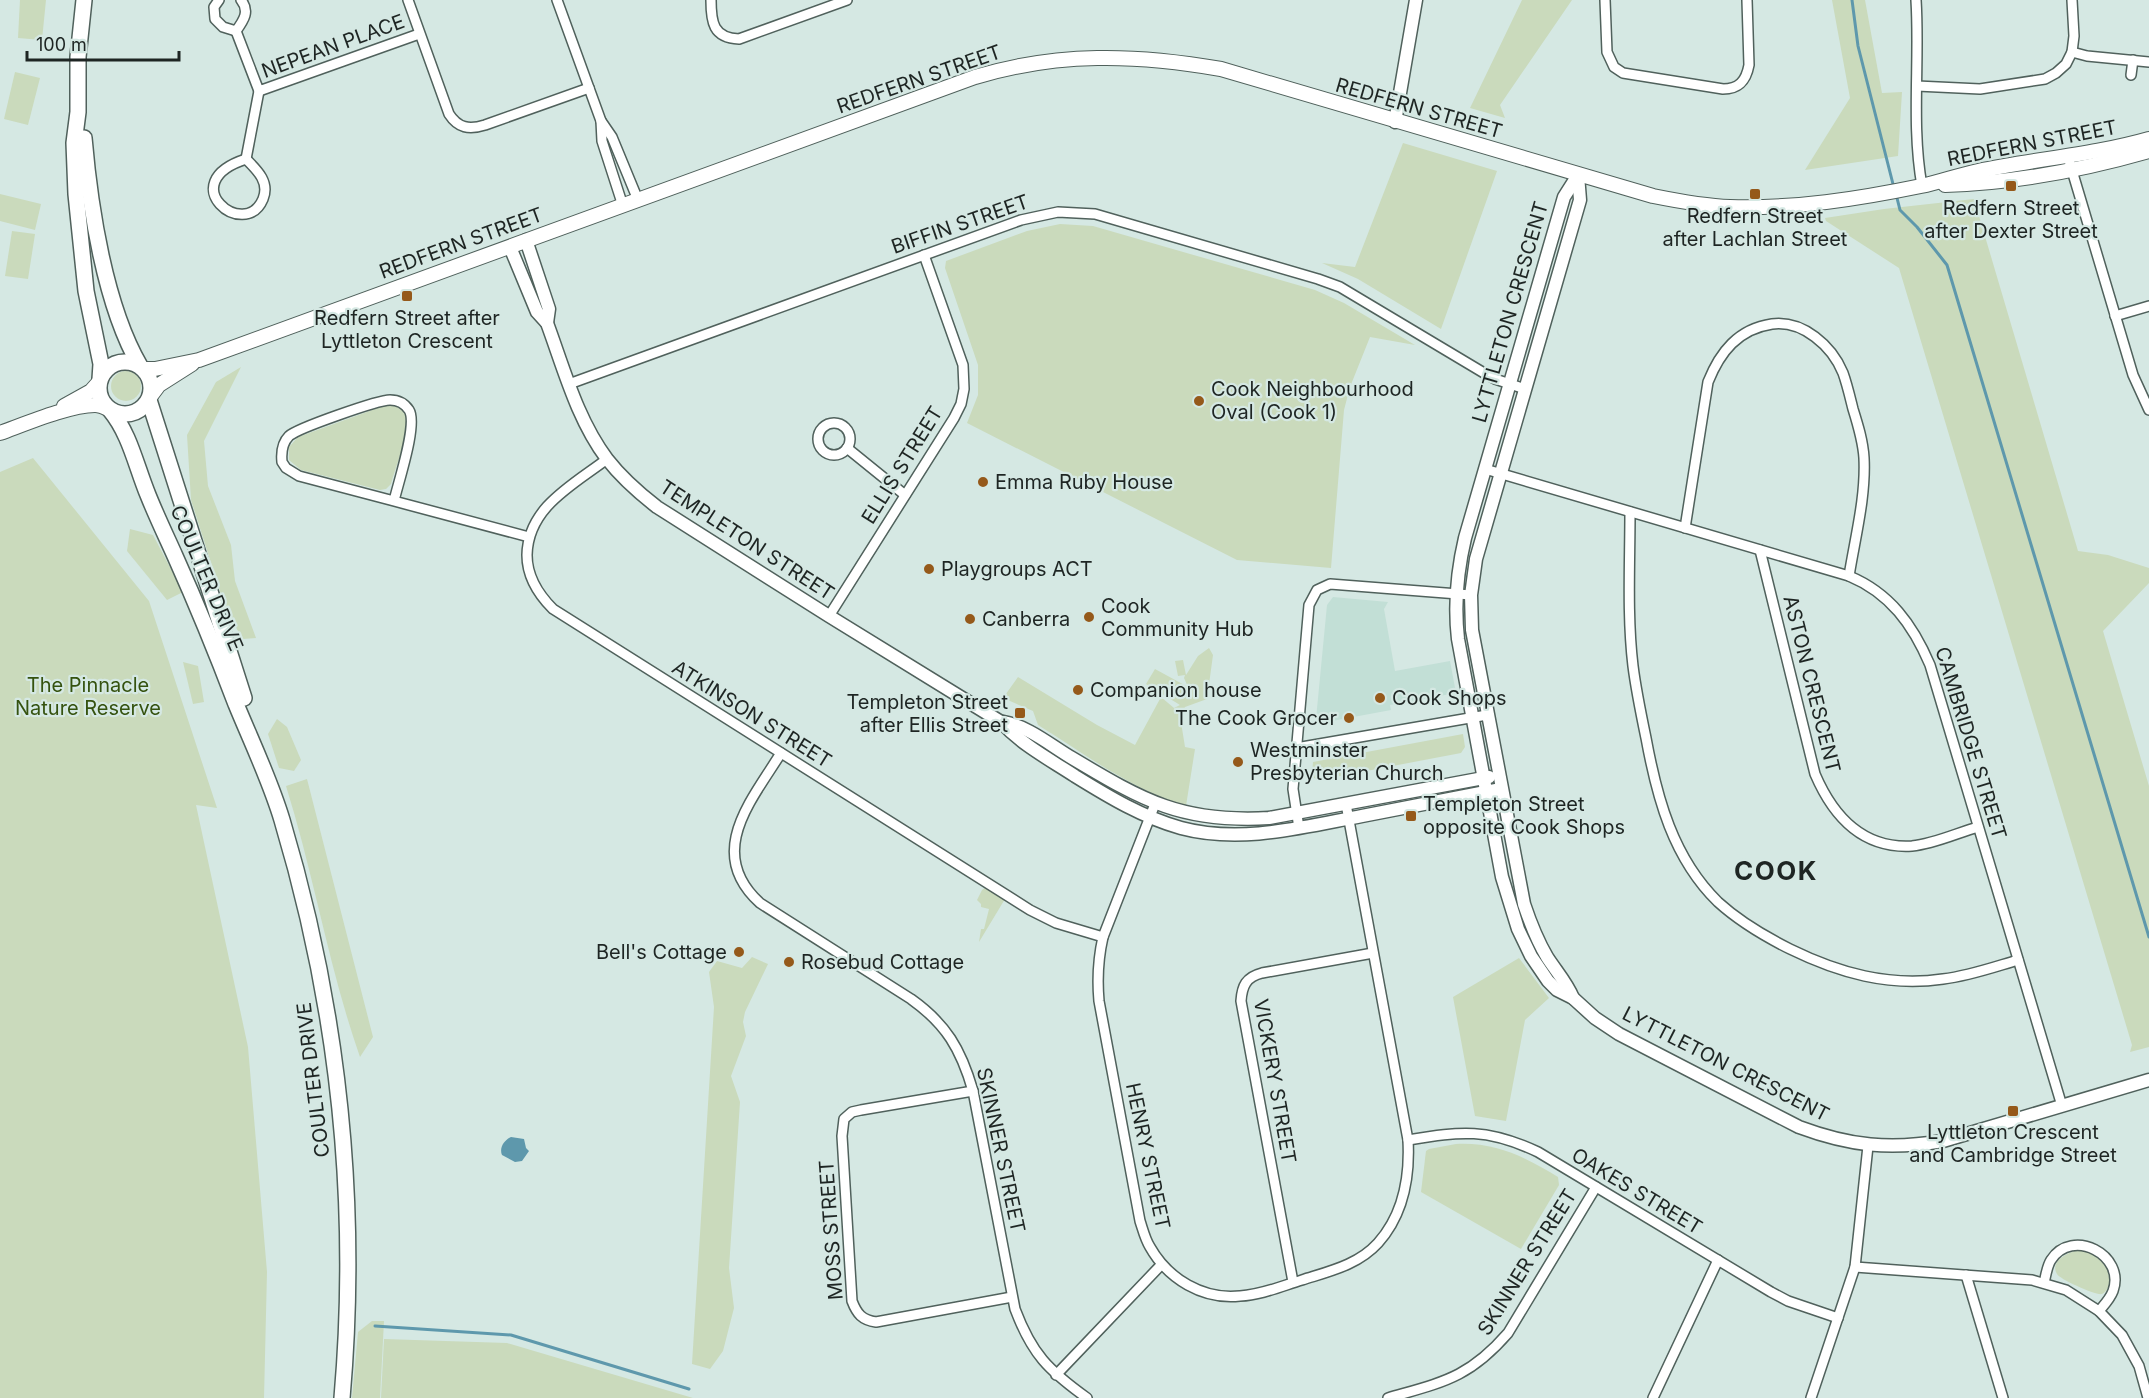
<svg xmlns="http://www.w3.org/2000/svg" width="2149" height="1398" font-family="Inter,sans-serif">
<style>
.built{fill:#c2dfd6}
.green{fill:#cadabc}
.water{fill:#5e98ac}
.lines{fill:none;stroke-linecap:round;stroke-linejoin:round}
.stream{stroke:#5e98ac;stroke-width:3}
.minor-casing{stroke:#50615c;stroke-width:12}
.tertiary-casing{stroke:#50615c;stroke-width:15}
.secondary-casing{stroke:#50615c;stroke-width:16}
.primary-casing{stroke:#50615c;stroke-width:18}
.minor{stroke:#fff;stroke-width:9}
.tertiary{stroke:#fff;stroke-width:12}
.secondary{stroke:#fff;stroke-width:14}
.primary{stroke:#fff;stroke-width:15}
.poi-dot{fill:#95591a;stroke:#d5e8e3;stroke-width:2}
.labels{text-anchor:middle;stroke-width:4.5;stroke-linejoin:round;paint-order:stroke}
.street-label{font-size:20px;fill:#1e2523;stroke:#d5e8e3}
.poi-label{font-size:20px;fill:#1e2523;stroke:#d5e8e3;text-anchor:start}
.park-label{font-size:20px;fill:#35520f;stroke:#d5e8e3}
.district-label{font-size:26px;font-weight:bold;letter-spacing:1.5px;fill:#1e2523;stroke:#d5e8e3}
</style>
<rect width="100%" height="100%" fill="#d5e8e3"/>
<path class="built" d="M1333 597 1388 602 1384 609 1395 671 1450 661 1456 693 1390 705 1391 710 1332 721 1316 719 1327 605Z"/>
<g class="green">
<path d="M20 0H46L42 40 18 38Z"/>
<path d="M1522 0H1572L1500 105 1505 118 1470 108Z"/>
<path d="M1832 0H1865L1882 93 1902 92 1898 156 1805 170 1850 98Z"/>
<path d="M15 72 40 78 28 125 4 119Z"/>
<path d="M1403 143 1497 171 1441 329 1358 279 1322 263 1355 267Z"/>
<path d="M0 194 41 204 35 230 0 221Z"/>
<path d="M1974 199 2078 551 2108 555 2149 568V583L2103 631 2149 786V1047L2130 1052 2132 1045 1899 268 1826 221 1825 218 1884 209Z"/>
<path d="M1060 224 1093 226 1315 290 1344 303 1415 345 1370 337 1350 387 1344 410 1331 568 1237 560 967 423 978 395V365L945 268 946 261 1027 231Z"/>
<path d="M12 231 35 234 28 279 5 276Z"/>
<path d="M241 367 204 441 208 486 231 545 235 581 256 638 243 639 227 613 191 500 187 435 216 382Z"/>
<circle cx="126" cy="386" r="15"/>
<path d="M386 405C397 405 406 410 407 422 408 436 395 469 391 484L386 489 380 490 301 470 289 460V447L298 437Z"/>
<path d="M33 458 149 601 217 808 196 805 248 1047 267 1272 264 1398H0V472Z"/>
<path d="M130 529 153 535 183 592 167 600 127 551Z"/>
<path d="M1209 648 1213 655 1207 699 1185 707 1181 722 1185 747 1195 749 1186 806C1132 790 1085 754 1038 725L1033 711 1003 698 1018 677 1097 725 1135 745 1161 697 1174 708 1180 705 1146 684 1155 669 1188 687 1184 678 1185 675 1178 676 1175 661 1183 660 1186 675 1198 656Z"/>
<path d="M183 662 198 666 204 702 193 704Z"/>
<path d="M277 719 287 727 301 760 294 771 279 768 268 734Z"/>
<path d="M1463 734 1465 747 1461 753 1319 780 1314 778 1312 774 1313 762Z"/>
<path d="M307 779 373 1037 360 1057C329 969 314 875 286 786Z"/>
<path d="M986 887 1005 899 979 942 981 929H984L989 909 981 907V904L977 900 982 890Z"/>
<path d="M752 957 768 964 745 1012 743 1022 746 1036 731 1076 740 1102 729 1268 734 1308 723 1351 710 1369 692 1364 714 1007 709 972 717 961 742 968Z"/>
<path d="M1519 958 1549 998 1525 1020 1506 1121 1475 1116 1453 997Z"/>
<path d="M1456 1144C1496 1142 1525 1157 1558 1177L1559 1185 1521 1249 1421 1192 1426 1151 1429 1149Z"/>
<path d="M2078 1250C2085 1250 2094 1252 2100 1257 2108 1265 2115 1287 2102 1294 2097 1296 2059 1279 2057 1274 2049 1261 2069 1252 2078 1250Z"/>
<path d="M372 1321H384L380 1398H352L358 1332Z"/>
<path d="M384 1339 507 1343 693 1398H381Z"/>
</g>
<path class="water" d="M511 1137 524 1139 526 1148 529 1151 522 1161 515 1162 502 1155C499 1148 504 1140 511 1137Z"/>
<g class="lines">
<g class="stream">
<path d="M1852 0 1858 46 1894 188"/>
<path d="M1896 194 1900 210 1917 227 1947 265 2149 937"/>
<path d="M375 1326 511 1335 689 1389"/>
</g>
<defs>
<g id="minor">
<path d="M219 0 214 7 215 19 223 27 236 31"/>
<path d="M408 0 449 114C458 128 469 130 485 125L589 88"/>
<path d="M557 0 601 121 612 137 638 200"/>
<path d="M711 0C711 22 713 38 739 39L847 0"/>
<path d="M1605 0 1607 52 1614 67 1623 73 1723 89C1739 89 1746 81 1749 65L1747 0"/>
<path d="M1916 0C1920 62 1911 124 1922 186"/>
<path d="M236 31 259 91 419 34"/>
<path d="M236 31C244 20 250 11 241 0"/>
<path d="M2072 52 2087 56 2149 62"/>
<path d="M2131 75 2133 60"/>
<path d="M1917 86 1980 89 2045 79 2056 73 2066 64 2072 52 2074 36 2072 0"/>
<path d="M601 121 602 141 623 206"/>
<path d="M2068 157 2133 375 2149 410"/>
<path d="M246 159C257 170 270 182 263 199 245 242 172 183 246 159Z"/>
<path d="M246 159 259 91"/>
<path d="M2115 316 2149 306"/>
<path d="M569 384 1021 220 1058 212 1095 214 1318 279 1340 287 1484 373 1495 379 1525 389"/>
<circle cx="834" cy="439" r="16"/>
<path d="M847 448 905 495"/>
<path d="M607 459C573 485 528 507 527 555 527 577 538 594 553 609L1030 910 1056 923 1103 937"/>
<path d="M1485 469 1849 576C1890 593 1913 625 1930 665L2062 1106"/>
<path d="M394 501 299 476 286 468 282 462C281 452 282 443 289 436 298 428 378 400 390 400 398 400 405 404 409 410 418 424 398 483 394 501L529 537"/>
<path d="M1630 512C1630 563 1627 616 1633 666 1636 690 1641 714 1646 738 1657 798 1673 858 1718 902 1740 922 1764 936 1790 949 1839 973 1889 987 1943 979 1969 976 1994 967 2018 960"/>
<path d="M1685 528 1708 382C1720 352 1738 329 1772 324 1803 320 1832 346 1843 373 1847 384 1850 397 1853 409 1858 425 1863 441 1864 458 1866 497 1855 538 1849 576"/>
<path d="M1760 550 1815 774C1833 816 1862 849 1912 846 1934 844 1957 833 1978 827"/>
<path d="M829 616 954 418 961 404 964 389 963 365 924 255"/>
<path d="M1296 748 1487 715"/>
<path d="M781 753C751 801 705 853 760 903L911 999C946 1024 961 1049 973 1091L1015 1309C1032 1354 1048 1370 1087 1398"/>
<path d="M1155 804 1103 937C1098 959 1097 979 1099 1001L1140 1221C1143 1230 1145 1239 1150 1247 1168 1279 1203 1300 1240 1296 1261 1295 1282 1286 1302 1280 1330 1271 1358 1265 1378 1243 1404 1214 1410 1177 1408 1140L1346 804"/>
<path d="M1299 828 1293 789 1309 605 1317 590 1330 584 1471 595"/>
<path d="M973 1091 861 1110 852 1112 844 1119 842 1136 852 1301C857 1314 862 1320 876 1322L1012 1297"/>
<path d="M1408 1140C1462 1131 1487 1128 1538 1152L1771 1292 1788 1301 1838 1318"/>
<path d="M1855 1267 2032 1280 2066 1290 2099 1311 2122 1335 2139 1366 2148 1398"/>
<path d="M1966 1275 2003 1398"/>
<path d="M1293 1282 1241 1001C1242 986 1246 977 1262 973L1373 953"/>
<path d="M2044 1283C2046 1275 2047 1266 2051 1260 2072 1227 2126 1255 2113 1291 2110 1299 2104 1305 2099 1311"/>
<path d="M1056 1375 1161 1265"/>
<path d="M1388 1398C1443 1382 1469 1378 1508 1333L1596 1187"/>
<path d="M1653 1398 1718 1260"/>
<path d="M1811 1398 1855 1267 1868 1146"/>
</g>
<g id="tertiary">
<path d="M1395 122 1416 0"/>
<path d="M1578 175 1564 197 1465 538C1457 572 1454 604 1458 639L1502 877 1518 929 1531 956 1548 981 1557 990 1573 998 1595 1018 1619 1034 1799 1127C1850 1146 1890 1150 1943 1141L2149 1080"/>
<path d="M526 240 549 309 547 323"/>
<path d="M510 247 537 312 547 323C564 369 577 419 607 459 621 477 639 493 657 507L829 616 1001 722C1022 745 1049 759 1075 776 1109 797 1142 817 1181 828 1241 844 1303 827 1362 816 1408 807 1455 798 1501 789"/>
<path d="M1003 722C1028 726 1050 745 1072 758 1144 801 1182 823 1269 818L1489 777"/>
<path d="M1573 998C1567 983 1556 971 1547 957 1537 940 1530 922 1524 904L1472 630 1471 595 1476 559 1580 200 1578 175"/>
</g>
<g id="secondary">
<path d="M1945 185C2014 183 2083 170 2149 151"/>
<path d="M143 369H155L199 360 975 77C1058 52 1136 54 1221 69L1653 196C1678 201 1704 206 1730 207 1794 209 1858 199 1921 186 1940 182 1959 175 1978 171 2035 159 2093 155 2149 139"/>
<path d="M150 397 159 385 192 364"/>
<path d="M64 406 91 391 99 382"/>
<path d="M0 433C25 424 70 405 95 405 99 405 104 407 108 409"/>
</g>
<g id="primary">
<path d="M84 0 78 57V112L74 143 76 194 86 291 101 364 100 379"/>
<path d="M84 138C90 208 105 306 140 366"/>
<circle cx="125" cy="388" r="26"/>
<path d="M149 400 244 698"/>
<path d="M110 410C130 434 136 466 148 495 156 515 166 536 175 556 197 605 217 654 236 704 252 743 270 780 282 820 338 1007 359 1203 342 1398"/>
</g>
</defs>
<use href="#minor" class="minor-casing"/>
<use href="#tertiary" class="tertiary-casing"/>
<use href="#secondary" class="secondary-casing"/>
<use href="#primary" class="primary-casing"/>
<use href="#minor" class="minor"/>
<use href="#tertiary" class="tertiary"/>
<use href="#secondary" class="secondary"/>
<use href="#primary" class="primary"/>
</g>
<g class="poi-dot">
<rect x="2005" y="180" width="12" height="12" rx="3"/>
<rect x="1749" y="188" width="12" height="12" rx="3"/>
<rect x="401" y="290" width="12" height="12" rx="3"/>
<circle cx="1199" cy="401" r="6"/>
<circle cx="983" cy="482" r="6"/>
<circle cx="929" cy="569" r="6"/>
<circle cx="1089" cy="617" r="6"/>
<circle cx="970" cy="619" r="6"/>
<circle cx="1078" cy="690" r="6"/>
<circle cx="1380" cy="698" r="6"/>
<rect x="1014" y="707" width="12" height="12" rx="3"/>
<circle cx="1349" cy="718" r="6"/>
<circle cx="1238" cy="762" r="6"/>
<rect x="1405" y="810" width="12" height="12" rx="3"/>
<circle cx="739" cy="952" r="6"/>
<circle cx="789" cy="962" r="6"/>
<rect x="2007" y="1105" width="12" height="12" rx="3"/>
</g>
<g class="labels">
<g class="street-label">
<text transform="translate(333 46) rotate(-20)" y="7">NEPEAN PLACE</text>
<text transform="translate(919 79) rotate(-19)" y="7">REDFERN STREET</text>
<text transform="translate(1419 108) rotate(16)" y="7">REDFERN STREET</text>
<text transform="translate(2032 143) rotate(-11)" y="7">REDFERN STREET</text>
<text transform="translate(960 224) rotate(-19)" y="7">BIFFIN STREET</text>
<text transform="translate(461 243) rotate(-20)" y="7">REDFERN STREET</text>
<text transform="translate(1510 312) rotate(-74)" y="7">LYTTLETON CRESCENT</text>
<text transform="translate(902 465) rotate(-58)" y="7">ELLIS STREET</text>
<text transform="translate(747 540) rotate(33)" y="7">TEMPLETON STREET</text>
<text transform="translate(207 578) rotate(67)" y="7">COULTER DRIVE</text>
<text transform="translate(1812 684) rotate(76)" y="7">ASTON CRESCENT</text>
<text transform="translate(752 714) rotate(32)" y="7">ATKINSON STREET</text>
<text transform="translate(1971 743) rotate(73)" y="7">CAMBRIDGE STREET</text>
<text transform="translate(1726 1064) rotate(27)" y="7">LYTTLETON CRESCENT</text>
<text transform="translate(313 1080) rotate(-97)" y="7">COULTER DRIVE</text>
<text transform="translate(1275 1081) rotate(80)" y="7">VICKERY STREET</text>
<text transform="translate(1001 1150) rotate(78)" y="7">SKINNER STREET</text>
<text transform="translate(1148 1156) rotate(78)" y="7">HENRY STREET</text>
<text transform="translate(1637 1191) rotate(31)" y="7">OAKES STREET</text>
<text transform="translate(831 1230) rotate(-94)" y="7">MOSS STREET</text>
<text transform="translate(1527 1262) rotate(-58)" y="7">SKINNER STREET</text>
</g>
<g class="poi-label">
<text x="2011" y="215" text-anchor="middle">Redfern Street<tspan x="2011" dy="23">after Dexter Street</tspan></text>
<text x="1755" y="223" text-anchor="middle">Redfern Street<tspan x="1755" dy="23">after Lachlan Street</tspan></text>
<text x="407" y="325" text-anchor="middle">Redfern Street after<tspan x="407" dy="23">Lyttleton Crescent</tspan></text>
<text x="1211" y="396">Cook Neighbourhood<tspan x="1211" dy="23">Oval (Cook 1)</tspan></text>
<text x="995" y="489">Emma Ruby House</text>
<text x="941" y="576">Playgroups ACT</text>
<text x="1101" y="613">Cook<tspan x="1101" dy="23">Community Hub</tspan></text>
<text x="982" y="626">Canberra</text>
<text x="1090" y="697">Companion house</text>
<text x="1392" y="705">Cook Shops</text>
<text x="1008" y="709" text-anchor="end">Templeton Street<tspan x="1008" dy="23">after Ellis Street</tspan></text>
<text x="1337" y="725" text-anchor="end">The Cook Grocer</text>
<text x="1250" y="757">Westminster<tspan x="1250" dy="23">Presbyterian Church</tspan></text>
<text x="1423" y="811">Templeton Street<tspan x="1423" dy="23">opposite Cook Shops</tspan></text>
<text x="727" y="959" text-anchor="end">Bell's Cottage</text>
<text x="801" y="969">Rosebud Cottage</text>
<text x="2013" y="1139" text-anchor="middle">Lyttleton Crescent<tspan x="2013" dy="23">and Cambridge Street</tspan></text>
</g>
<g class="park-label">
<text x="88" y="692">The Pinnacle<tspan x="88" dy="23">Nature Reserve</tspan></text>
</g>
<g class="district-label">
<text x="1776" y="880">COOK</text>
</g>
</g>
<path d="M27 51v9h152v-9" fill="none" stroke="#1e2523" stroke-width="3"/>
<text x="36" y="51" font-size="18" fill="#1e2523" stroke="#d5e8e3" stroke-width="4.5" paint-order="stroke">100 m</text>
</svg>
